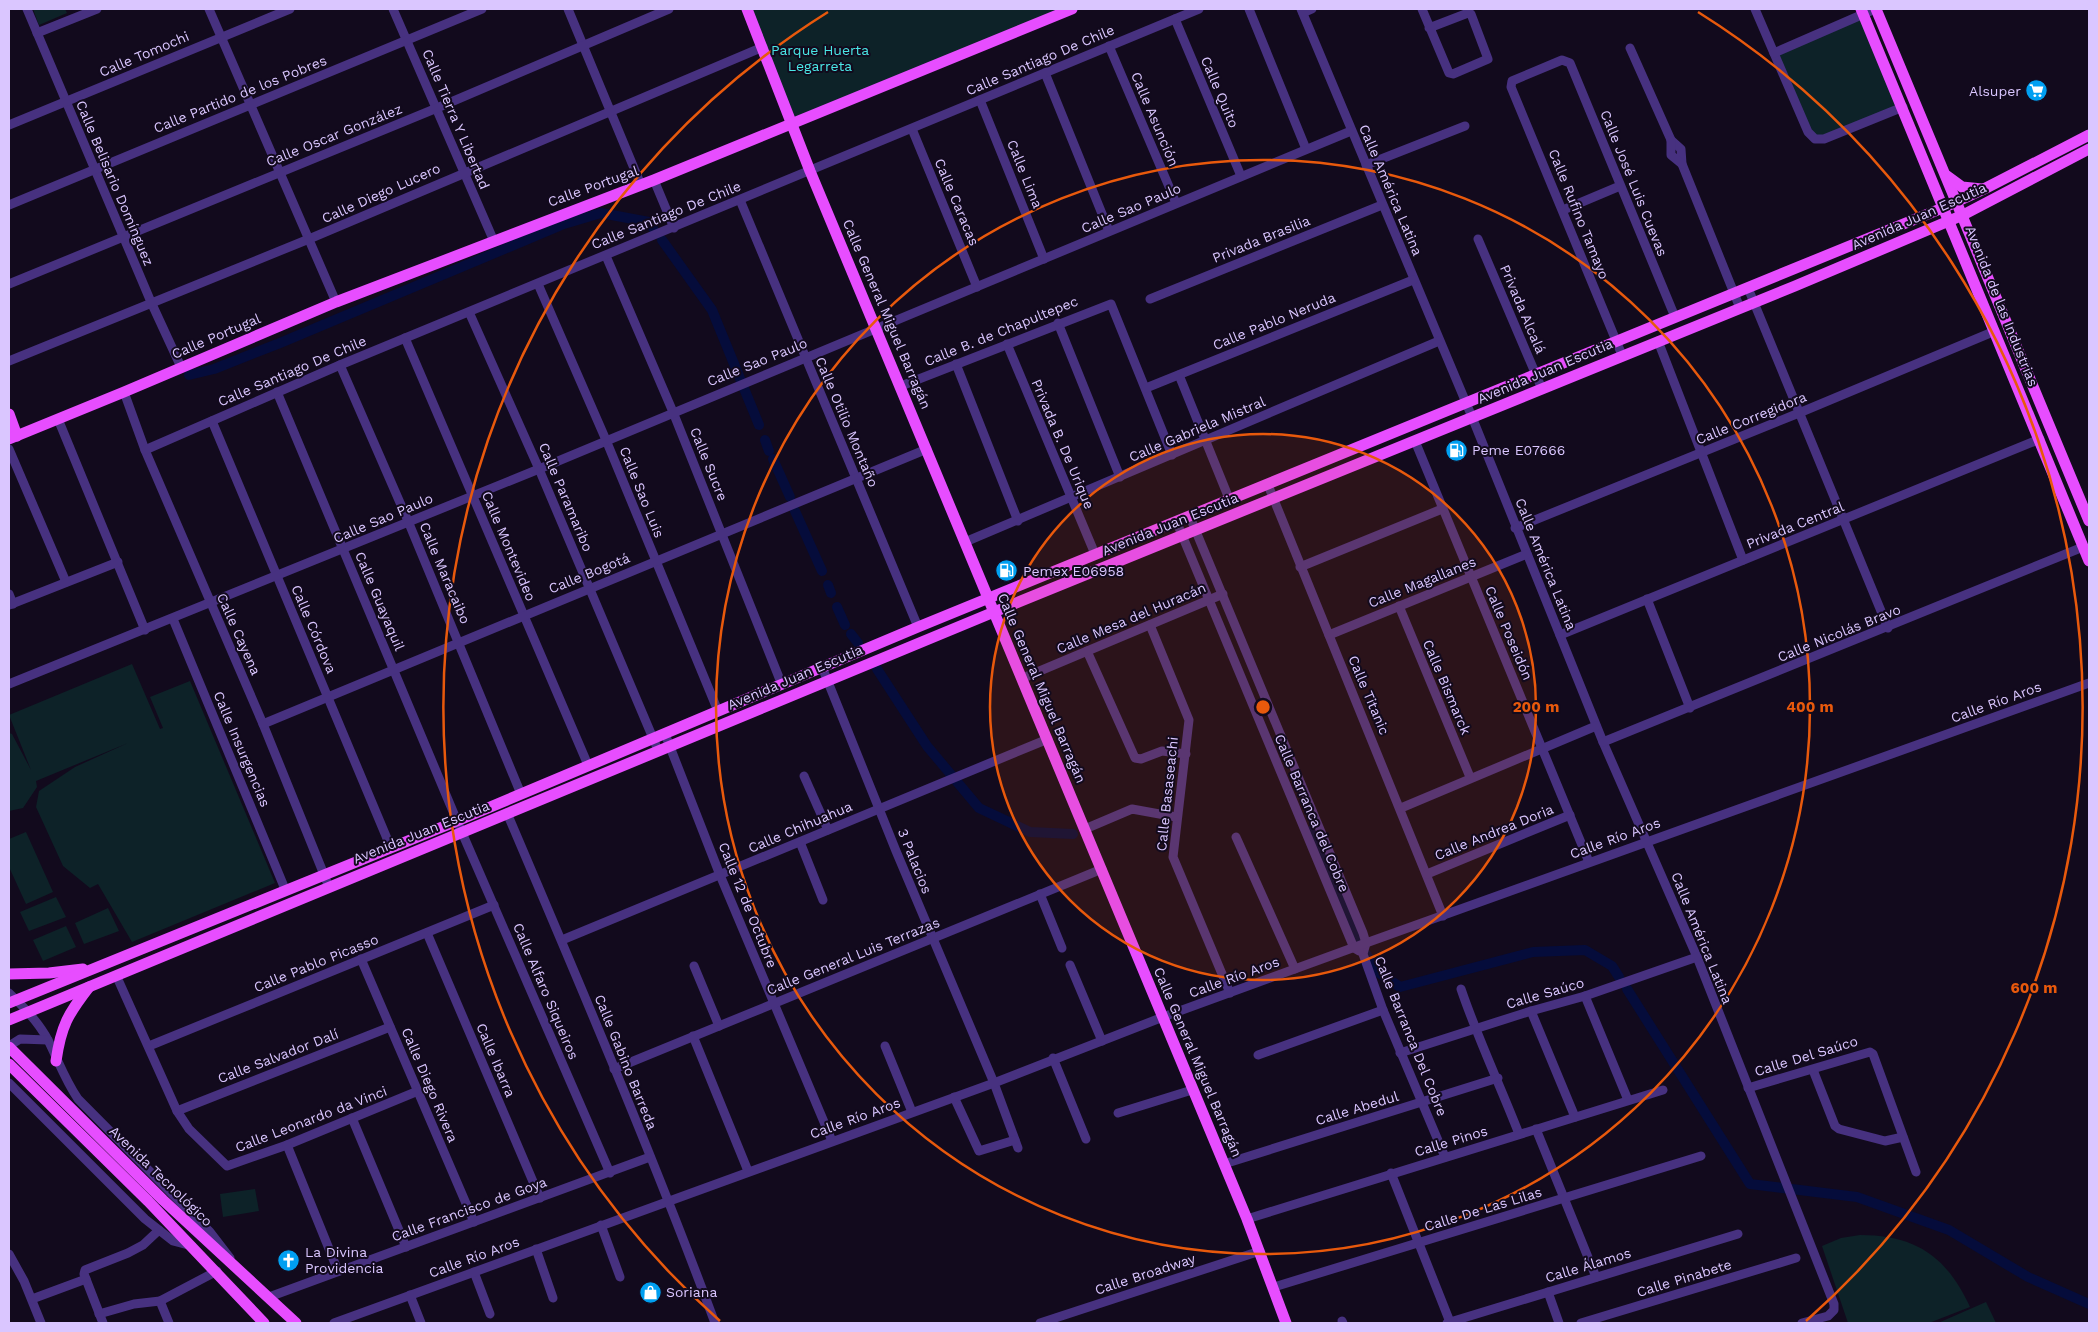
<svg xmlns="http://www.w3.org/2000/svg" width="2098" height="1332" font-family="'Work Sans',sans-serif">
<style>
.green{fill:#0d2228}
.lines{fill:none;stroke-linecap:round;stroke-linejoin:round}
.canal{stroke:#050c3b;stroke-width:10}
.minor{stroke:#473180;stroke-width:9}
.major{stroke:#e74dff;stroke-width:11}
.ring{fill:none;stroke:#e8590c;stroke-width:2.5}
.labels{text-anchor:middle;stroke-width:4;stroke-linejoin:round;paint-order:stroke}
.park-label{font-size:14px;fill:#4ae7e6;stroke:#120a1d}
.street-label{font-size:14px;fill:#dac6ff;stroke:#120a1d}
.poi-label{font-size:14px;fill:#dac6ff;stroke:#120a1d;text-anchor:start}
.centre{fill:#e8590c;stroke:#120a1d;stroke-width:2.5}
.ring-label{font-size:15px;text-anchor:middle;font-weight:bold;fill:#e8590c;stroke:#120a1d;stroke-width:4;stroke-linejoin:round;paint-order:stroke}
</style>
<rect width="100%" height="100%" fill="#120a1d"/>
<g class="green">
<path d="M33 9H65L67 13 39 25Z"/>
<path d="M747 9H1072L791 124Z"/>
<path d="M1863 13 1903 107 1815 139 1774 53Z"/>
<path d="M132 664 160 729 163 728 150 697 190 681 275 883 132 942 98 884 90 888 63 866 36 807 39 791 75 767 128 743 36 781 37 787 23 808 9 811V733L12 734 31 770 9 715Z"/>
<path d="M26 832 53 892 26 904 9 867V839Z"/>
<path d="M56 897 66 917 29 931 20 912Z"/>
<path d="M108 908 119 931 84 944 75 923Z"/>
<path d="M66 926 76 947 43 961 33 940Z"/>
<path d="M255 1189 259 1211 223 1217 220 1194Z"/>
<path d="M1860 1235C1916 1235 1947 1257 1970 1307L1929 1323H1848L1822 1246 1841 1238Z"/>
<path d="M1986 1302 1996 1323H1938Z"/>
</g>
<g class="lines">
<g class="canal">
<path d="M662 240 712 310 759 425"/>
<path d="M189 375 214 369 280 343 564 224 601 213 649 222 653 228"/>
<path d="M765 440 769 451"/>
<path d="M773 459 790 497"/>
<path d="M795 511 822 571"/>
<path d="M828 585 831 593"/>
<path d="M837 607 845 625"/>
<path d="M851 634 858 643"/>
<path d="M877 669 927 746 979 808 1030 832 1073 834"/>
<path d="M1310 831 1361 944"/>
<path d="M1367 955 1375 970 1400 987 1533 952 1585 950 1612 966 1619 977"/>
<path d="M1627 989 1750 1184 1857 1197 1949 1230 2028 1277 2089 1304"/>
</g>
<g class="minor">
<path d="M27 9 151 302 181 367"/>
<path d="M209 9 336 302"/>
<path d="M393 9 493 239"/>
<path d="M568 9 641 185"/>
<path d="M1249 9 1306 149"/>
<path d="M1301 9 1472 417 1603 742 1697 957 1834 1304V1310L1828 1316 1802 1323"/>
<path d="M1422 9 1449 73 1453 74 1488 59 1471 14 1468 13 1429 28"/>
<path d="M1755 9 1808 132 1815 139H1824L1903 107"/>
<path d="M1303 13 1312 9"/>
<path d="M1175 19 1241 176"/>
<path d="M37 33 97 9"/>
<path d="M1109 46 1176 203"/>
<path d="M1630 48 1671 140 1681 149 1682 164 1740 308"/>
<path d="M1774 53 1875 9"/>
<path d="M1045 73 1109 231"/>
<path d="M980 100 1044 259"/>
<path d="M9 125 290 9"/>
<path d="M912 129 977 287"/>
<path d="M1671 140V155L1682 164"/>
<path d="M1366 165 1465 126"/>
<path d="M654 180 674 228"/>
<path d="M740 200 918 627"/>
<path d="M9 205 482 9"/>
<path d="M1563 210 1620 186"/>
<path d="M1478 239 1542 389"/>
<path d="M606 256 673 412 782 685"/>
<path d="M9 284 437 108 669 9"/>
<path d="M538 284 606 440 718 711"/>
<path d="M1748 288 1888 628"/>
<path d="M1150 299 1382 205"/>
<path d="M469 312 539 469 658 750"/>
<path d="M1058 323 1120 477"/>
<path d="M405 338 588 765"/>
<path d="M1658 341 1743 560"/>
<path d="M1007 344 1095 554"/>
<path d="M1622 355 1511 87 1512 81 1562 60 1570 63 1675 317"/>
<path d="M9 361 309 239 763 47"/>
<path d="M956 364 1018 521"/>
<path d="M340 365 408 521 521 794"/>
<path d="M1179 375 1230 501"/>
<path d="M901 386 1111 304 1172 455"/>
<path d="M1146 388 1413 280"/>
<path d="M124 392 145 450 263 724 329 887"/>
<path d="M277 392 457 821 610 1173"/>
<path d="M58 419 145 630"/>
<path d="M212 421 391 848"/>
<path d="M1415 441 1589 862"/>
<path d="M9 449 66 582"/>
<path d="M145 450 340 365 1199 9"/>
<path d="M1268 485 1443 916"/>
<path d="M1190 517 1363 933 1366 943 1363 954 1383 1010 1445 1157"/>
<path d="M1177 523 1354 948 1359 951"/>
<path d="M1515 528 1799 413 1995 331"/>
<path d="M965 542 1439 341"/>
<path d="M1300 567 1442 509"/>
<path d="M9 594 13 604"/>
<path d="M1647 599 1690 708"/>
<path d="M9 605 118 562"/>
<path d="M1399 606 1470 777"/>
<path d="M173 619 285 889"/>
<path d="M1150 625 1189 720 1173 857 1230 993"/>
<path d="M1329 635 1527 554"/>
<path d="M1560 635 2040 439"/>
<path d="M1087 651 1135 758 1141 759 1162 751 1186 754"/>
<path d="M822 667 896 851 994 1083 1018 1148"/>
<path d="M1023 678 1223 594"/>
<path d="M9 684 539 469 1351 131"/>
<path d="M263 724 927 449"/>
<path d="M665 734 720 875 832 1141"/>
<path d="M1603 742 2083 547"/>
<path d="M804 776 828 830"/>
<path d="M1401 808 1596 726"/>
<path d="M507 813C579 982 651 1151 715 1323"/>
<path d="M1085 829 1132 809 1176 817"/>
<path d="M1236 837 1295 969"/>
<path d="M800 842 823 900"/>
<path d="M1427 874 1570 815"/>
<path d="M1040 894 1062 948"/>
<path d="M427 933 540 1198"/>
<path d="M562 940 1048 739"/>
<path d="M361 959 474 1222"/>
<path d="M1070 965 1102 1041"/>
<path d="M694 966 719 1026"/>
<path d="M116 975 177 1111 189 1129 227 1166 287 1145 418 1091"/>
<path d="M1461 989C1478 1039 1500 1085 1519 1134"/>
<path d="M9 993C23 1006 39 1023 48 1040 58 1060 65 1080 78 1099L210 1232 230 1258"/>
<path d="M1585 996 1628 1100"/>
<path d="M1531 1011 1575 1117"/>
<path d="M693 1036 748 1171"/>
<path d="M9 1046 20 1039 48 1040"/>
<path d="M149 1046 494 905"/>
<path d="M885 1046 912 1112"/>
<path d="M1400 1053 1531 1011 1585 996 1697 957"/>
<path d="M1258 1055 1383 1010"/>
<path d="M1053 1058 1086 1139"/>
<path d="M614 1069 1102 869"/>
<path d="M1813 1070 1835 1126 1839 1129 1885 1141 1903 1137"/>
<path d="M9 1083 145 1219 173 1241 192 1246"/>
<path d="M1748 1088 1870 1052 1873 1054 1916 1172"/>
<path d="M954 1097 979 1151 1015 1140"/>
<path d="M177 1111 390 1027"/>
<path d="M1118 1113 1192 1090"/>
<path d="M352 1118 406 1247"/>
<path d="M1536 1129 1596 1277"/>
<path d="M287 1145 338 1271"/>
<path d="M1224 1164 1498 1078"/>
<path d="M1391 1173 1450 1322"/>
<path d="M1247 1219 1663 1090"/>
<path d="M601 1225 620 1277"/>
<path d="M536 1249 553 1298"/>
<path d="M9 1254 24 1281 41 1323"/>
<path d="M474 1272 490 1314"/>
<path d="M1274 1287 1701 1156"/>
<path d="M1548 1292 1559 1323"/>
<path d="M410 1295 421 1323"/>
<path d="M269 1297 650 1157"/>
<path d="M32 1299 86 1279"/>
<path d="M160 1301 169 1323"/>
<path d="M99 1314 134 1304 160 1301 217 1271"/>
<path d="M1342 1321 1343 1323"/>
<path d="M103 1323 84 1274 85 1270 128 1253 143 1245 159 1230"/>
<path d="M334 1323 994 1083 1163 1017 1366 943 2089 683"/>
<path d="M1040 1323 1260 1251"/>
<path d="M1447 1323 1738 1234"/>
<path d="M1581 1323 1796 1258"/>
</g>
<g class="major">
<path d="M747 9 810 171 1247 1219 1286 1323"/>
<path d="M1861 9 2089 561"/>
<path d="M1876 9 2089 521"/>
<path d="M1947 176 1962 187 1982 189"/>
<path d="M9 414 17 436"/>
<path d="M9 439 124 392 336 302 654 180 1072 9"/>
<path d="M9 974 49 973 83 969"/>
<path d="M9 1003 457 821 918 627 1945 207 1984 189 2089 135"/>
<path d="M9 1020 994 612 1795 286 1963 215 2089 149"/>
<path d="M9 1047 163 1200 296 1323"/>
<path d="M56 1061C61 1026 68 1014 89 987"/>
<path d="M9 1064 148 1201 264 1323"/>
</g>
</g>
<circle cx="1263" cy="707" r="273" fill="#e8590c" fill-opacity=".12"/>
<g class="ring">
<circle cx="1263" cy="707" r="273"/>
<circle cx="1263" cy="707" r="547"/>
<path d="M720 1321A820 820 0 0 1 828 12M1698 12A820 820 0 0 1 1806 1321"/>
</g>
<defs>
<symbol id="supermarket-disc" viewBox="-11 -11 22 22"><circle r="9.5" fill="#009ff1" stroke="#120a1d"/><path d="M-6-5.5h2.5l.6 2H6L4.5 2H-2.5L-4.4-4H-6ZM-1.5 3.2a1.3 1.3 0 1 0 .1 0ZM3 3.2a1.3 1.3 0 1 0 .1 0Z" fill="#fff"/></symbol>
<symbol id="fuel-disc" viewBox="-11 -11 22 22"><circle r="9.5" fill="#009ff1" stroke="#120a1d"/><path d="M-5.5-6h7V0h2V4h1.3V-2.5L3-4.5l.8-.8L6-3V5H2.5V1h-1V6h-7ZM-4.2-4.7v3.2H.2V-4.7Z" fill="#fff"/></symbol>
<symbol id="church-disc" viewBox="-11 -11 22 22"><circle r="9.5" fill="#009ff1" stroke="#120a1d"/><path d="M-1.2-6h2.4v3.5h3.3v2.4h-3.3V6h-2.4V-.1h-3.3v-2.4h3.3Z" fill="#fff"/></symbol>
<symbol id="shop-disc" viewBox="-11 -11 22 22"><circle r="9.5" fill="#009ff1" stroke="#120a1d"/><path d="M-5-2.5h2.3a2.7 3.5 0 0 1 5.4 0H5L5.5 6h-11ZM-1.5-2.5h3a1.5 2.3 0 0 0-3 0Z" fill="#fff"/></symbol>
</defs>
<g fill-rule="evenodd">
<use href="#supermarket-disc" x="2024" y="78" width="25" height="25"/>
<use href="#fuel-disc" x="1444" y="438" width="25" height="25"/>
<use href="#fuel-disc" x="994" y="558" width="25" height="25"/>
<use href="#church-disc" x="276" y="1248" width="25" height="25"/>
<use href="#shop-disc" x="638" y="1280" width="25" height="25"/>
</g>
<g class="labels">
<g class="park-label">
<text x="820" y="55">Parque Huerta<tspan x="820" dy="16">Legarreta</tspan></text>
</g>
<g class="street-label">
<text transform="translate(144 54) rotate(-23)" y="5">Calle Tomochi</text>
<text transform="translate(1040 60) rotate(-23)" y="5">Calle Santiago De Chile</text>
<text transform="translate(1220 92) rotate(67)" y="5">Calle Quito</text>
<text transform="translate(240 94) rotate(-22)" y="5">Calle Partido de los Pobres</text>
<text transform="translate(456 119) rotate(67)" y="5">Calle Tierra Y Libertad</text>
<text transform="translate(1155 119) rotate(67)" y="5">Calle Asunción</text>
<text transform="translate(334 135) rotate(-22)" y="5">Calle Oscar González</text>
<text transform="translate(1025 174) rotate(68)" y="5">Calle Lima</text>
<text transform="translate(115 183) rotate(67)" y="5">Calle Belisario Domínguez</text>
<text transform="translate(1634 183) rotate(68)" y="5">Calle José Luis Cuevas</text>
<text transform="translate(593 186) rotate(-20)" y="5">Calle Portugal</text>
<text transform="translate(1391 190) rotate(67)" y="5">Calle América Latina</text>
<text transform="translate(381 193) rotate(-24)" y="5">Calle Diego Lucero</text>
<text transform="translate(957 202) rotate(67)" y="5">Calle Caracas</text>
<text transform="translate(1131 208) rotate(-23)" y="5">Calle Sao Paulo</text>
<text transform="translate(1579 214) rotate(68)" y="5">Calle Rufino Tamayo</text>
<text transform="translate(666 215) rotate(-22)" y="5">Calle Santiago De Chile</text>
<text transform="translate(1919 216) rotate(-24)" y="5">Avenida Juan Escutia</text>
<text transform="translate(1261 239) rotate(-22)" y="5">Privada Brasilia</text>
<text transform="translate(2002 306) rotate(68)" y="5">Avenida de las Industrias</text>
<text transform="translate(1523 309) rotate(67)" y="5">Privada Alcalá</text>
<text transform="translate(887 314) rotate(67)" y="5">Calle General Miguel Barragán</text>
<text transform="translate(1274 321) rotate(-22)" y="5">Calle Pablo Neruda</text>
<text transform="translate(1001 331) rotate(-22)" y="5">Calle B. de Chapultepec</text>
<text transform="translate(216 336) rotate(-23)" y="5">Calle Portugal</text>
<text transform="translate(757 362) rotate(-22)" y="5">Calle Sao Paulo</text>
<text transform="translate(292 371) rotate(-23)" y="5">Calle Santiago De Chile</text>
<text transform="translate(1545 371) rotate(-23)" y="5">Avenida Juan Escutia</text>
<text transform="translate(1751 418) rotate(-22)" y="5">Calle Corregidora</text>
<text transform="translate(847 422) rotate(67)" y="5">Calle Otilio Montaño</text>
<text transform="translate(1197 429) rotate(-23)" y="5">Calle Gabriela Mistral</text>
<text transform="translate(1063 444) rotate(67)" y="5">Privada B. De Urique</text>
<text transform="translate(709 464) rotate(68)" y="5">Calle Sucre</text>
<text transform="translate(642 492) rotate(68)" y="5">Calle Sao Luis</text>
<text transform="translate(566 497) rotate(67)" y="5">Calle Paramaribo</text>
<text transform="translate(383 518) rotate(-23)" y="5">Calle Sao Paulo</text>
<text transform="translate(1170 524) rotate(-22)" y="5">Avenida Juan Escutia</text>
<text transform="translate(1795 525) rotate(-22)" y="5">Privada Central</text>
<text transform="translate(509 546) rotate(67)" y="5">Calle Montevideo</text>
<text transform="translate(1546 564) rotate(68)" y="5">Calle América Latina</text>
<text transform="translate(445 573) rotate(67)" y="5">Calle Maracaibo</text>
<text transform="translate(589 573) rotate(-22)" y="5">Calle Bogotá</text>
<text transform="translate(1422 582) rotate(-22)" y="5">Calle Magallanes</text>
<text transform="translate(380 601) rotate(67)" y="5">Calle Guayaquil</text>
<text transform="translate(1131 618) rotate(-23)" y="5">Calle Mesa del Huracán</text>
<text transform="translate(314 629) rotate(67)" y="5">Calle Córdova</text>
<text transform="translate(1509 633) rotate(67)" y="5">Calle Poseidón</text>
<text transform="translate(1839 633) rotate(-22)" y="5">Calle Nicolás Bravo</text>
<text transform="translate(239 634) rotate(66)" y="5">Calle Cayena</text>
<text transform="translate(795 677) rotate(-23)" y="5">Avenida Juan Escutia</text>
<text transform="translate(1447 687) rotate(67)" y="5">Calle Bismarck</text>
<text transform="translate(1042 688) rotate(67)" y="5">Calle General Miguel Barragán</text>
<text transform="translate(1369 695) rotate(67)" y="5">Calle Titanic</text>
<text transform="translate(1996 702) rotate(-20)" y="5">Calle Río Aros</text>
<text transform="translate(242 749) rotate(67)" y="5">Calle Insurgencias</text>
<text transform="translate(1167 794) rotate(-84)" y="5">Calle Basaseachi</text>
<text transform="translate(1312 813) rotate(67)" y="5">Calle Barranca del Cobre</text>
<text transform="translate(800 827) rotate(-23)" y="5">Calle Chihuahua</text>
<text transform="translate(421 832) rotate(-22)" y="5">Avenida Juan Escutia</text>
<text transform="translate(1494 832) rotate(-22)" y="5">Calle Andrea Doria</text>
<text transform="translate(1615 838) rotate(-20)" y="5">Calle Río Aros</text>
<text transform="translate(915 861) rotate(68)" y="5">3 Palacios</text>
<text transform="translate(748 905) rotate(68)" y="5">Calle 12 de Octubre</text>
<text transform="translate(1702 938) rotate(68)" y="5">Calle América Latina</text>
<text transform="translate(853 956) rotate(-22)" y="5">Calle General Luis Terrazas</text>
<text transform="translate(316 963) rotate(-22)" y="5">Calle Pablo Picasso</text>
<text transform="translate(1234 977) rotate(-20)" y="5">Calle Río Aros</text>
<text transform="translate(546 991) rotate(67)" y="5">Calle Alfaro Siqueiros</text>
<text transform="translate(1545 993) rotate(-16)" y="5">Calle Saúco</text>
<text transform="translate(1411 1036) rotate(68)" y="5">Calle Barranca Del Cobre</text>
<text transform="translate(278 1056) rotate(-21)" y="5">Calle Salvador Dalí</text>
<text transform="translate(1806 1056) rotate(-17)" y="5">Calle Del Saúco</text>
<text transform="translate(496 1060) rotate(67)" y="5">Calle Ibarra</text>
<text transform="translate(626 1062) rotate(68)" y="5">Calle Gabino Barreda</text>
<text transform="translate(1198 1062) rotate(67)" y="5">Calle General Miguel Barragán</text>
<text transform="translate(430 1085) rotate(67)" y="5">Calle Diego Rivera</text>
<text transform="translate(1357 1108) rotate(-17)" y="5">Calle Abedul</text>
<text transform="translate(855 1118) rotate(-20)" y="5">Calle Río Aros</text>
<text transform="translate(311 1119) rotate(-21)" y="5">Calle Leonardo da Vinci</text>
<text transform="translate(1451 1141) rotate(-17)" y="5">Calle Pinos</text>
<text transform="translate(161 1176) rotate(44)" y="5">Avenida Tecnológico</text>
<text transform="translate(469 1209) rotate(-20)" y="5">Calle Francisco de Goya</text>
<text transform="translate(1483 1209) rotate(-17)" y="5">Calle De Las Lilas</text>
<text transform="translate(474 1257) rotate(-20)" y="5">Calle Río Aros</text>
<text transform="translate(1588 1265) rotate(-17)" y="5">Calle Álamos</text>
<text transform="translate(1145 1274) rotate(-18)" y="5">Calle Broadway</text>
<text transform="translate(1684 1278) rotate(-17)" y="5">Calle Pinabete</text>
</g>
<g class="poi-label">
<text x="2021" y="96" text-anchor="end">Alsuper</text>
<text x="1472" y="455">Peme E07666</text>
<text x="1023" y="576">Pemex E06958</text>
<text x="305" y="1257">La Divina<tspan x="305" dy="16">Providencia</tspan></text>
<text x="666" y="1297">Soriana</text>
</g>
</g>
<circle cx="1263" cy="707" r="8" class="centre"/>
<g class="ring-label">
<text x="1536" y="712">200 m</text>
<text x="1810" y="712">400 m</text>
<text x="2034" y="993">600 m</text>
</g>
<rect width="2098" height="1332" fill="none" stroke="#dac6ff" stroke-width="20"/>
</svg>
